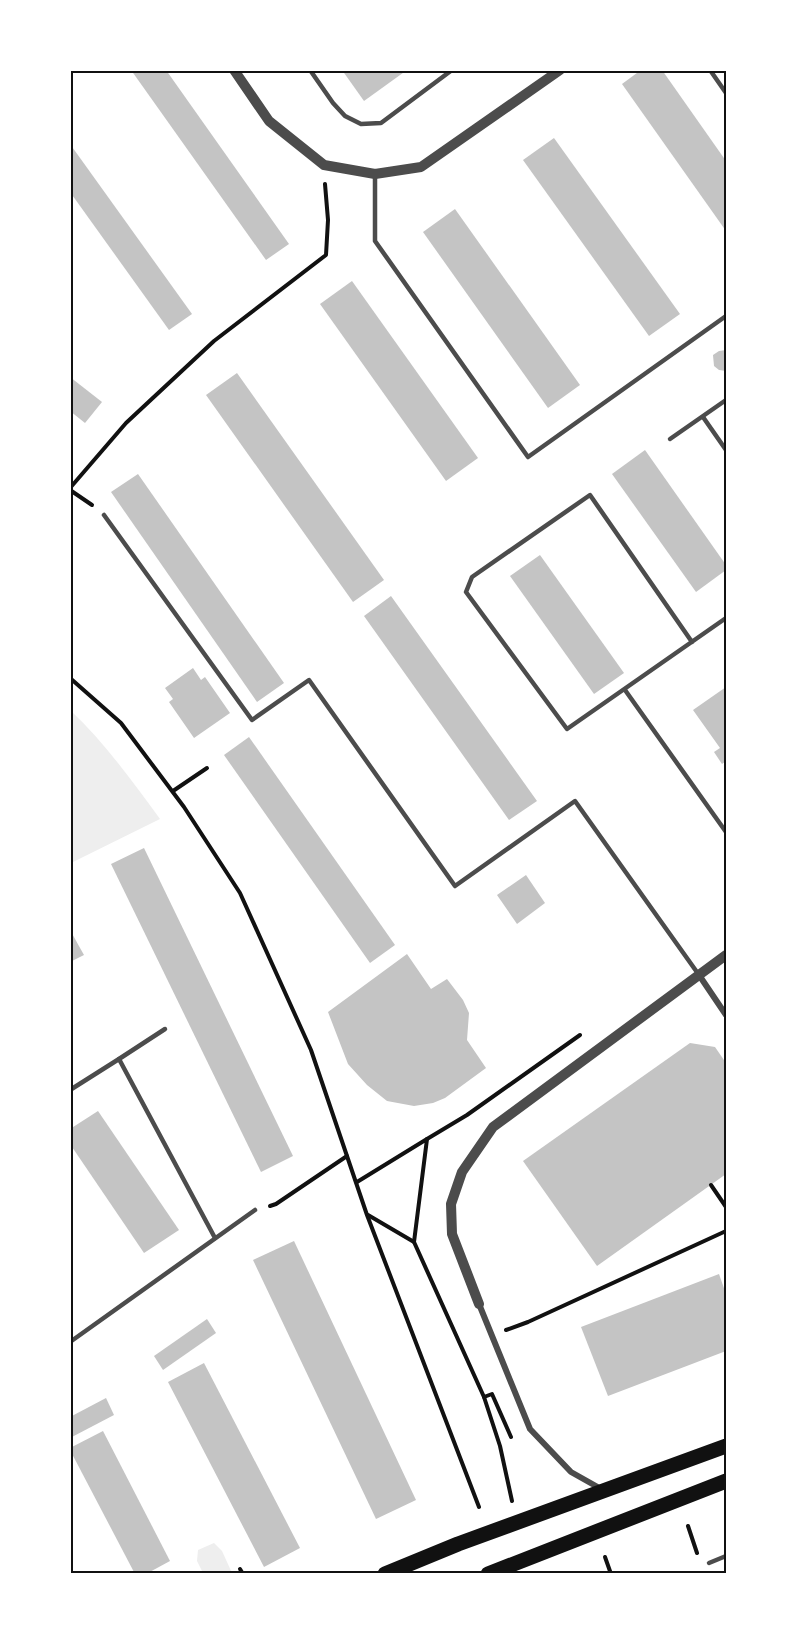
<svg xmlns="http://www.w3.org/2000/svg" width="797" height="1644" font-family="'Zilla Slab',serif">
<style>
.green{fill:#eee}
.building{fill:#c4c4c4}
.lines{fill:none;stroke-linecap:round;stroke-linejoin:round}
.path{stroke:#111;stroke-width:4}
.service{stroke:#4c4c4c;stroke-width:4.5}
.minor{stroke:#4c4c4c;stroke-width:6}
.tertiary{stroke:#4c4c4c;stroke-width:10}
.primary{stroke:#111;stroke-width:15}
.neatline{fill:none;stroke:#111;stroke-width:2}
</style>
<rect width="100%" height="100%" fill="#fff"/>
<g class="green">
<path d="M71 711C104 742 133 782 160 819L71 863Z"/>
<path d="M214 1543 222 1551 232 1573H203L197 1561 198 1550Z"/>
</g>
<g class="building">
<path d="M131 70H166L289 244 266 260Z"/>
<path d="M342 70H407L364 101Z"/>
<path d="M641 70H662L726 161V231L622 84Z"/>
<path d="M554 138 680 314 649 336 523 160Z"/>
<path d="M70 144 192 314 169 330 70 192Z"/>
<path d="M455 209 580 385 548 408 423 232Z"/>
<path d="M352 281 478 458 446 481 320 304Z"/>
<path d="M726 350V371L719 370 714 366 713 355 719 351Z"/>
<path d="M237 373 384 580 353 602 206 395Z"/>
<path d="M70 377 102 402 85 423 70 411Z"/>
<path d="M645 450 726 565V570L696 592 612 474Z"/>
<path d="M138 474 284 683 257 702 111 492Z"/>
<path d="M540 555 624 673 594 694 510 576Z"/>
<path d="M391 596 537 801 509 820 364 616Z"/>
<path d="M193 668 201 680 205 677 230 713 194 738 169 702 173 699 165 688Z"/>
<path d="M726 687V761L722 764 714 752 720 748 693 710Z"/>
<path d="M249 737 395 945 370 963 224 755Z"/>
<path d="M144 848 293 1156 261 1172 111 864Z"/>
<path d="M526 875 545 903 517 924 497 895Z"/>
<path d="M70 930 84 955 70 962Z"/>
<path d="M407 954 431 989 447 979 463 1000 469 1013 467 1040 486 1068 445 1098 433 1103 414 1106 387 1101 367 1085 348 1064 328 1012Z"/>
<path d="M690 1043 715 1047 726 1063V1174L597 1266 523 1161Z"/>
<path d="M98 1111 179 1230 144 1253 70 1144V1129Z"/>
<path d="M294 1241 416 1500 376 1519 253 1260Z"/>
<path d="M719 1274 726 1294V1351L608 1396 581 1327Z"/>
<path d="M207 1319 216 1333 163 1370 154 1356Z"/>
<path d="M204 1363 300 1548 264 1567 168 1382Z"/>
<path d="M106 1398 114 1415 70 1438V1417Z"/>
<path d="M103 1431 170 1561 146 1574H135L70 1450V1448Z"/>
</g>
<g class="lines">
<g class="path">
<path d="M70 488 126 423 214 341 326 255 328 220 325 184"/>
<path d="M70 490 92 505"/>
<path d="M70 678 121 723 184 807 240 893 311 1050 367 1215 479 1507"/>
<path d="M173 791 207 768"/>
<path d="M427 1139 467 1115 580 1035"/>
<path d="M357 1182 427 1139 414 1242"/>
<path d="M711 1185 726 1207"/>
<path d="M270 1206 276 1204 347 1156"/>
<path d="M368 1215 414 1242 484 1397 500 1446 512 1501"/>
<path d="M506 1330 528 1322 726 1231"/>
<path d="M484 1397 492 1394 511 1437"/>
<path d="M688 1526 697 1553"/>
<path d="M605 1557 611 1574"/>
<path d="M240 1569 243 1574"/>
</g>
<g class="service">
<path d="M310 70 333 103 345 116 361 124 381 123 452 70"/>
<path d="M710 70 726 93"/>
<path d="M375 174V241L528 457 726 316"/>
<path d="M703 417 726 450"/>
<path d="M670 439 726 400"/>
<path d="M104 515 252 720 309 680 455 886 575 801 699 975"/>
<path d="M692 642 590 495 472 577 466 592 567 729 726 618"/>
<path d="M625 690 726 832"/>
<path d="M119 1059 165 1029"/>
<path d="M70 1090 119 1059 215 1238"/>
<path d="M70 1342 255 1210"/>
<path d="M709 1563 726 1556"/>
</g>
<g class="minor">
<path d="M699 975 726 1015"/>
<path d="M479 1304 530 1429 571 1472 603 1490"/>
</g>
<g class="tertiary">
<path d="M234 70 269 121 324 165 375 174 421 167 560 70"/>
<path d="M479 1304 452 1234 451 1204 462 1172 493 1127 726 955"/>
</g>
<g class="primary">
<path d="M385 1574 458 1544 726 1446"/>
<path d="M488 1574 726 1481"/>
</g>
</g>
<rect width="797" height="1644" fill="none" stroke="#ffffff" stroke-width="144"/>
<rect x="72" y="72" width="653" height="1500" class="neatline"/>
</svg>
